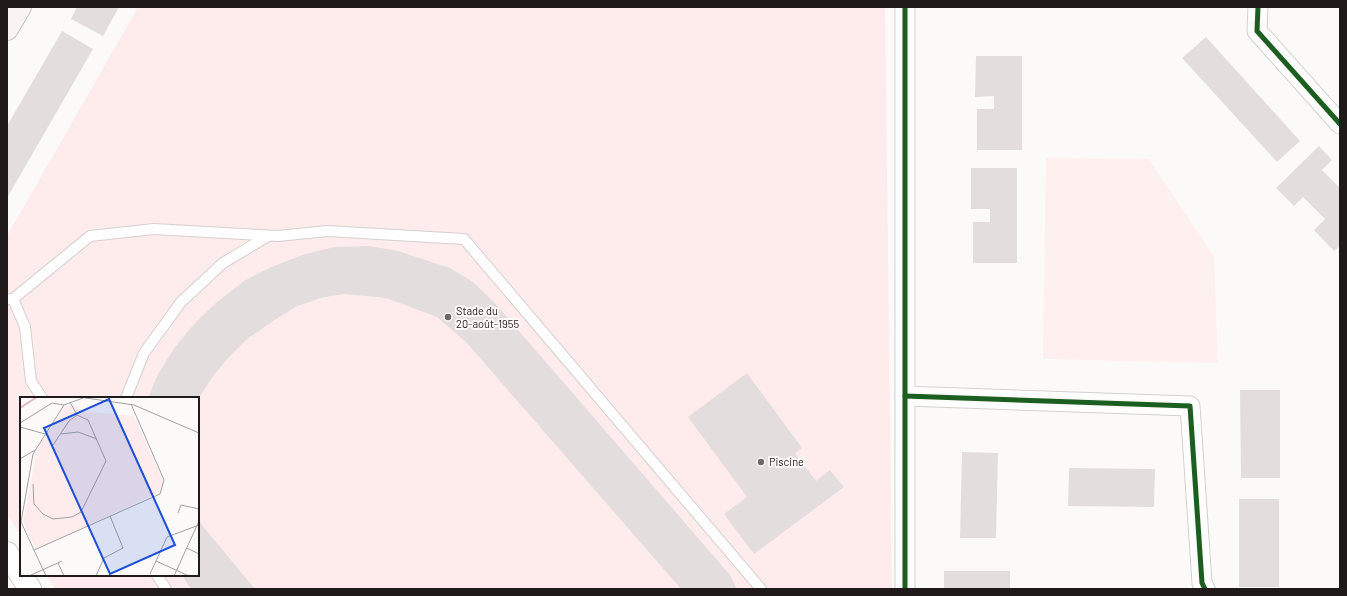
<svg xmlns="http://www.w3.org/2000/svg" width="1347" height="596" font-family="Barlow,sans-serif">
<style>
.built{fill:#fef0ef}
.green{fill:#fdeceb}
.building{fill:#e3dedd}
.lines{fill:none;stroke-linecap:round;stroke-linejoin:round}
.service-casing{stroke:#d4d0cf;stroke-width:12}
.minor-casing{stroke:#d4d0cf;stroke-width:21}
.tertiary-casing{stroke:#d4d0cf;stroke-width:24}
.primary-casing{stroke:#c8bebe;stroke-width:24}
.service{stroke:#fffefe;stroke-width:10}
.minor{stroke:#fffefe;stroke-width:19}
.tertiary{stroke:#fffefe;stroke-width:22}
.primary{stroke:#f9f3f3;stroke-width:22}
.cycleway-casing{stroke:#fdf9f8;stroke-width:8}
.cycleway{stroke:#1b5e20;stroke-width:5}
.poi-dot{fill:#6e6868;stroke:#fdf9f8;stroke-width:1.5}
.labels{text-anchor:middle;stroke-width:4;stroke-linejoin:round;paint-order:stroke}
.poi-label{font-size:11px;fill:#211a1a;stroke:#fdf9f8;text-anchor:start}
.inset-river{fill:none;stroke:#dabab9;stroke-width:2}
.inset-road{fill:none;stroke:#a4a0a0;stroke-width:1}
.view{fill:#1d4ed8;fill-opacity:0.15;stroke:#1d4ed8;stroke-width:2}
.inset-edge{fill:none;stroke:#211a1a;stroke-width:2}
</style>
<rect width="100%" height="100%" fill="#fcfaf9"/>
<path class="built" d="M1046 158 1149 159 1214 256 1218 363 1043 359Z"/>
<path class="green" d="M138 7H885L892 589H55L46 575H198V398H21V536L7 514V236Z"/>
<g class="building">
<path d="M77 7H119L103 36 71 19Z"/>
<path d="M62 31 93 49 7 198V126Z"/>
<path d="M1206 37 1300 141 1277 162 1182 58Z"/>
<path d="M976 56H1022V150H977V109H994V96L975 97Z"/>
<path d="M1319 146 1332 160 1322 170 1340 188V246L1334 251 1314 230 1325 219 1303 197 1294 206 1276 188Z"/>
<path d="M971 168H1017V263H973V222H990V209H971Z"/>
<path d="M370 246 398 251 450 268 473 282 494 302 730 575 737 589H681L467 343 437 317 386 298 345 294 324 297 297 306 273 321 247 339 228 358 213 376 199 398H148L158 374 175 347 195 323 216 303 244 281 269 268 302 255 334 247Z"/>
<path d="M747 373 802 448 795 453 816 481 830 470 844 487 754 554 724 514 747 497 688 417Z"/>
<path d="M1240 390H1280V478H1241Z"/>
<path d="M962 452 998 453 996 538H960Z"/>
<path d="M1069 468 1155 469 1154 507 1068 506Z"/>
<rect x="1239" y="499" width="40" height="88"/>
<path d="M198 515 201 524 255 589H191L182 575H198Z"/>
<rect x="944" y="571" width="66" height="18"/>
</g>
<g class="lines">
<defs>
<g id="service">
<path d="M7 299H13L90 236 154 229 278 236 327 231 464 239 761 589"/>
<path d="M13 299 25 327 31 381 42 398"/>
<path d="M126 398 144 353 181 302 223 263 268 236"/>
<path d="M157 575 166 589"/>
</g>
<g id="minor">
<path d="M905 7V589"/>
<path d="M1258 7 1257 31 1340 124"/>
<path d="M905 396 1190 406 1202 583 1205 589"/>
</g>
<path id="tertiary" d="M7 553 30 589"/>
<path id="primary" d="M7 29 20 7"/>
</defs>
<use href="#service" class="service-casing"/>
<use href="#minor" class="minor-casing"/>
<use href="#tertiary" class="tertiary-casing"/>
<use href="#primary" class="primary-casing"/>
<use href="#service" class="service"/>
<use href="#minor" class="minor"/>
<use href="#tertiary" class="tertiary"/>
<use href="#primary" class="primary"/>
<defs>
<g id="cycleway">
<path d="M905 7V589"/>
<path d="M1258 7 1257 31 1340 124"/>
<path d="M905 396 1190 406 1202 583 1205 589"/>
</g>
</defs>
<use href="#cycleway" class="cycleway-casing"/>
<use href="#cycleway" class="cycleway"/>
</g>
<g class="poi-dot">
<circle cx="448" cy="317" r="4"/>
<circle cx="761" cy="462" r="4"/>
</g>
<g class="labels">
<g class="poi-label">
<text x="456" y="315">Stade du<tspan x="456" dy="13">20-août-1955</tspan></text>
<text x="769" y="466">Piscine</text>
</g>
</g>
<g transform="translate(20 397)">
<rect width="179" height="179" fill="#fcfaf9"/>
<path d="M57 8 60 14 114 19 143 84 140 95 16 152 3 125 17 53 45 10Z" fill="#fdeceb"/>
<path class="inset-river" d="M0 11 17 0"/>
<path class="inset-road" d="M59 0 114 8 179 36M44 8 63 1M0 26 32 6 44 8 13 57 1 125 26 179M0 30 25 37M41 37 58 35 77 42M33 48 49 24 57 18M0 62 15 53M13 87 14 107 23 117 33 122 52 120 61 115 86 64 68 23 57 18 50 5M158 116 161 108 179 112M167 151 179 157M14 153 140 97 144 83 111 7M136 164 169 179M38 166 44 179M130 177 147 140 179 128M9 179 42 164M76 179 84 161 103 151 90 119M154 179 179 124"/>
<path class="view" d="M89 2 155 148 90 177 24 31Z"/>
<rect width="179" height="179" class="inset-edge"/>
</g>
<rect width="1347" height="596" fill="none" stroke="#211a1a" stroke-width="16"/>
</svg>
